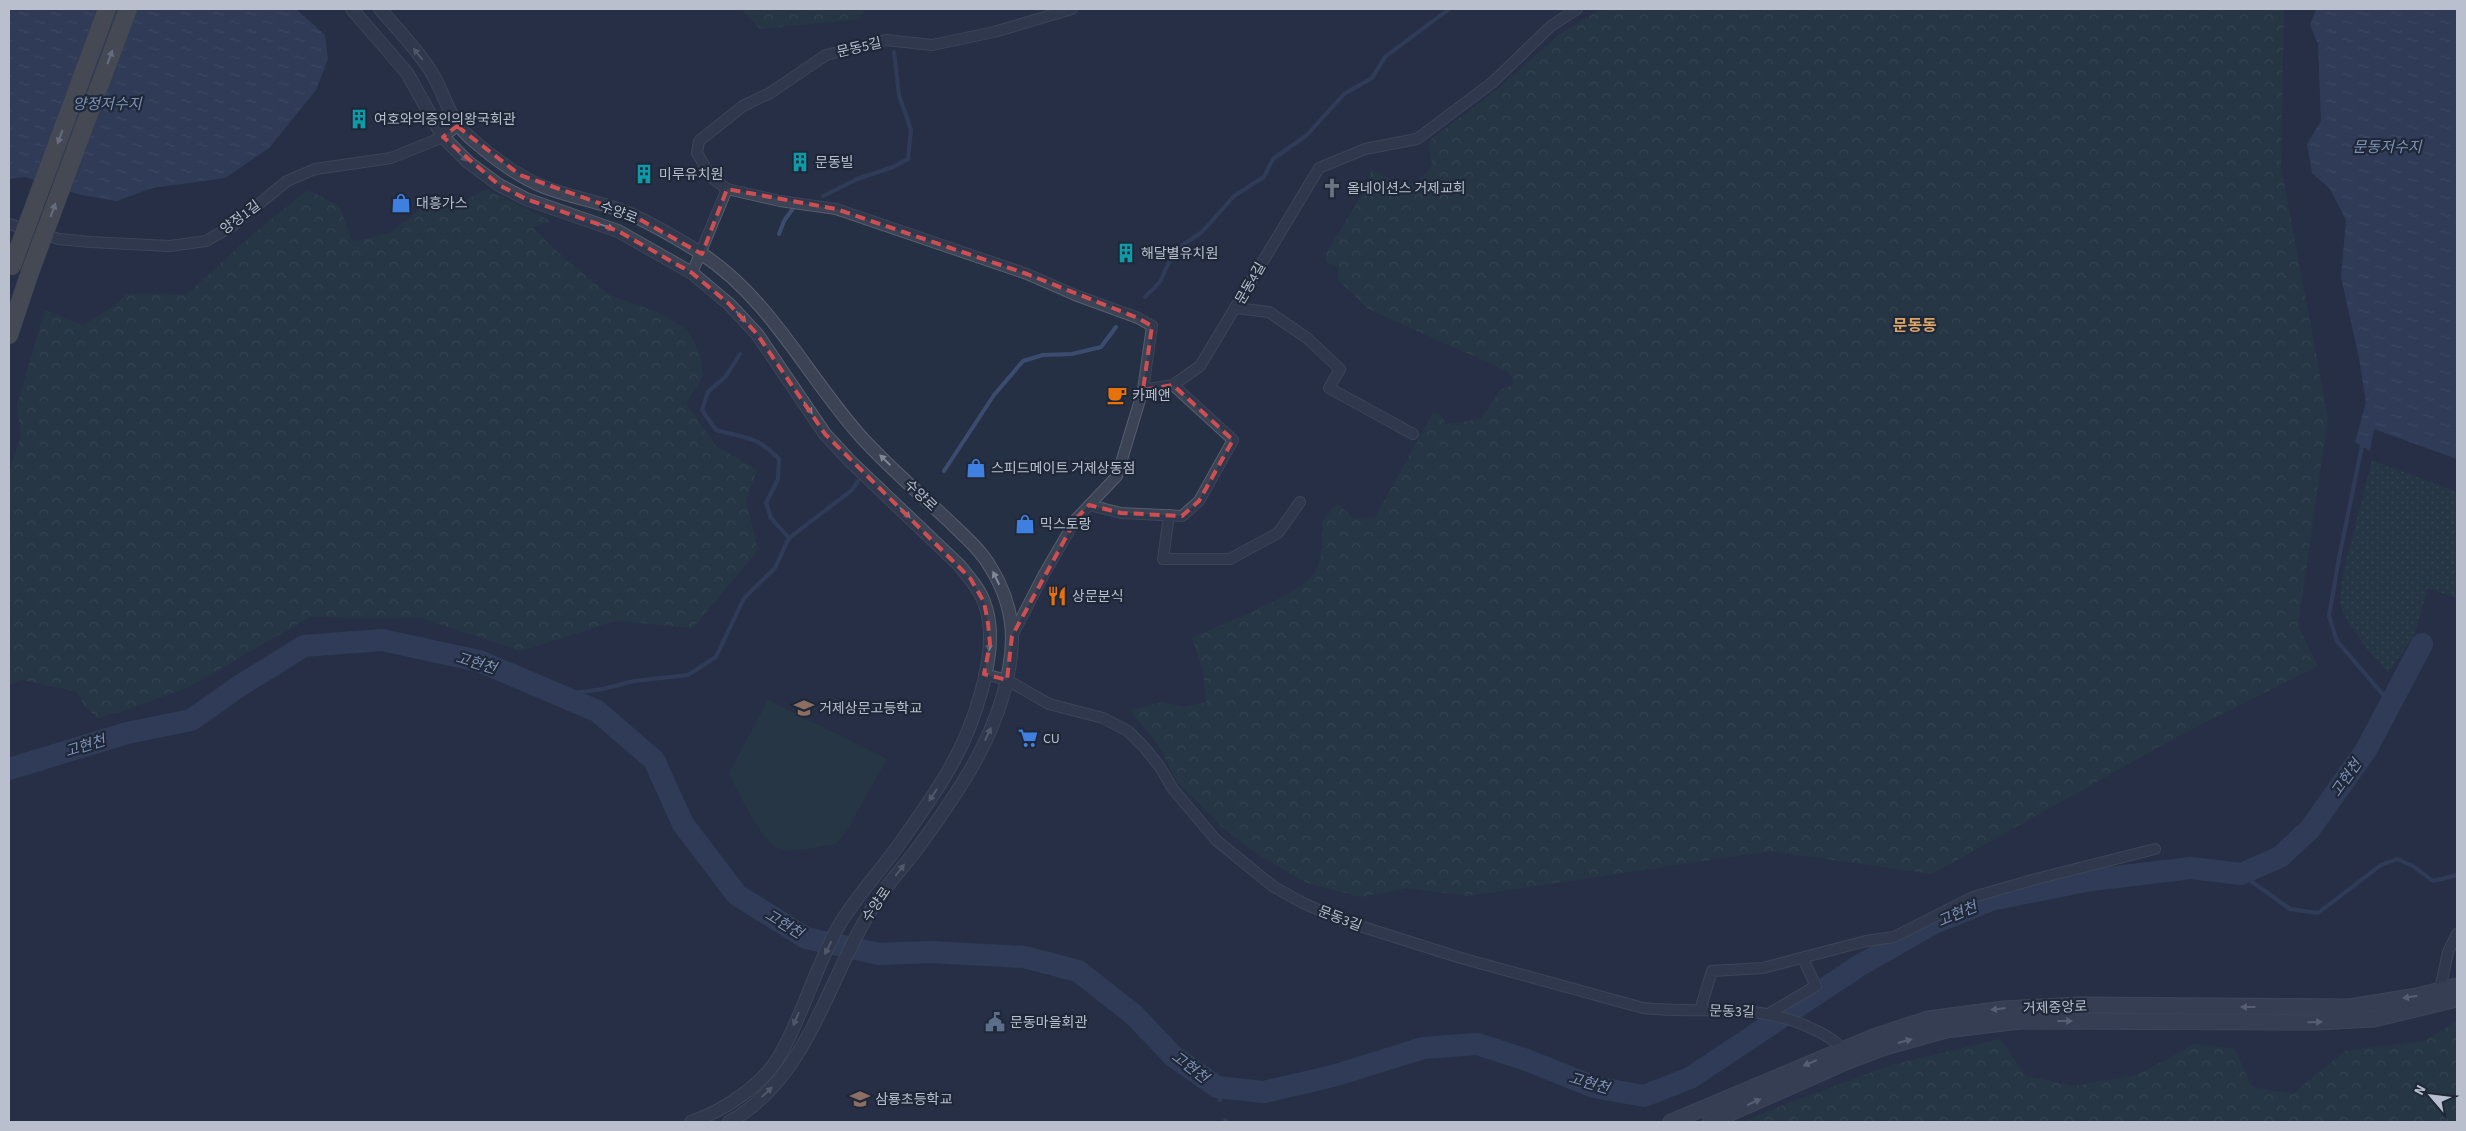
<svg xmlns="http://www.w3.org/2000/svg" width="2466" height="1131" font-family="'Source Sans 3','Noto Sans KR',sans-serif">
<style>
.grass{fill:url(#grass-dots)}
.forest{fill:url(#forest-crowns)}
.pitch{fill:#283f45}
.water{fill:url(#water-ripples)}
.lines{fill:none;stroke-linecap:round;stroke-linejoin:round}
.stream{stroke:#3c4c6e;stroke-width:4}
.river{stroke:#3c4c6e;stroke-width:22}
.minor-casing{stroke:#575e6e;stroke-width:12}
.tertiary-casing{stroke:#575e6e;stroke-width:14}
.secondary-casing{stroke:#575e6e;stroke-width:17}
.trunk-casing{stroke:#424b5b;stroke-width:19}
.minor{stroke:#3b4354;stroke-width:10}
.tertiary{stroke:#3b4354;stroke-width:12}
.secondary{stroke:#495167;stroke-width:15}
.trunk{stroke:#6a6966;stroke-width:18}
.trunk-bridge-casing{stroke:#424b5b;stroke-width:19;stroke-linecap:butt}
.trunk-bridge{stroke:#6a6966;stroke-width:18}
.oneway{fill:#808797}
.oneway2{fill:#b1b6c3}
.oneway3{fill:#9298a9}
.marked{fill:none;stroke:#cf4e51;stroke-width:4;stroke-dasharray:10 6;stroke-linejoin:round}
.labels{text-anchor:middle;stroke-width:4.5;stroke-linejoin:round;paint-order:stroke}
.street-label{font-size:14px;fill:#b9bfcd;stroke:#1f2839}
.poi-label{font-size:14px;fill:#b9bfcd;stroke:#1f2839;text-anchor:start}
.water-label{font-size:15px;font-style:italic;fill:#7f91b5;stroke:#1f2839}
.quarter-label{font-size:16px;font-weight:bold;fill:#daa466;stroke:#1f2839}
</style>
<defs>
<pattern id="grass-dots" width="8" height="8" patternUnits="userSpaceOnUse" patternTransform="scale(1.25)"><rect width="8" height="8" fill="#283f45"/><path d="M2 2h.1M6 6h.1" fill="none" stroke="#45595f" stroke-width="1.8" stroke-linecap="round"/></pattern>
<pattern id="forest-crowns" width="20" height="18" patternUnits="userSpaceOnUse" patternTransform="scale(1.25)"><rect width="20" height="18" fill="#283f45"/><path d="M2 6a3 3 0 1 1 6 0M12 15a3 3 0 1 1 6 0" fill="none" stroke="#45595f"/></pattern>
<pattern id="water-ripples" width="26" height="14" patternUnits="userSpaceOnUse" patternTransform="scale(1.25)"><rect width="26" height="14" fill="#3c4c6e"/><path d="M2 4q2-2 4 0t4 0M15 11q2-2 4 0t4 0" fill="none" stroke="#566482"/></pattern>
</defs>
<rect width="100%" height="100%" fill="#263045"/>
<path class="grass" d="M2372 460 2457 492V598L2428 588 2414 636 2388 673 2366 647 2345 617 2340 603 2342 578Z"/>
<g class="forest">
<path d="M741 9H865L860 19 760 29Z"/>
<path d="M1601 9H2284L2281 167 2328 418 2298 626 2318 666 2175 738 1932 874 1770 851 1468 896 1409 888 1360 897 1307 883 1258 855 1224 829 1178 783 1159 746 1130 710 1163 702 1184 707 1206 702 1203 671 1192 638C1220 624 1301 596 1316 571 1323 560 1322 535 1322 522L1337 503 1353 518 1375 517 1434 412 1441 415 1446 424 1481 419 1500 390 1515 384 1509 372 1368 309 1338 280V267L1326 262V253L1365 190 1371 170 1405 186 1420 181 1432 166 1429 141 1499 88 1560 34Z"/>
<path d="M486 189 551 221 532 227 565 259 611 296 655 311 688 330 699 352 703 376 686 403 716 446 757 470 746 501 758 550 693 628 615 621 521 651 421 618 310 617 187 688 123 711 97 718 84 706 78 692 23 680 9 685V473L21 436 17 405 45 310 83 325 116 305 126 294 186 295 253 234 308 190 339 206 353 242 390 233 431 201 452 208Z"/>
<path d="M2457 1021V1122H1744L1783 1105 1891 1065 2000 1039 2026 1076 2075 1086 2137 1075 2195 1044 2235 1049 2252 1087 2293 1094 2345 1051 2424 1041Z"/>
</g>
<path class="pitch" d="M768 700 887 759 846 832 836 844C819 846 794 854 777 848 763 842 736 789 729 773Z"/>
<g class="water">
<path d="M9 9H296L325 35 328 59 316 90 269 148 225 178 152 188 117 201 81 195 25 177 9 179Z"/>
<path d="M2316 9H2457V459L2374 429 2370 451 2355 442 2366 402 2359 358 2341 277 2346 220 2330 189 2312 173 2307 144 2321 121 2318 44 2310 25Z"/>
</g>
<g class="lines">
<g class="stream">
<path d="M823 196 857 179 893 167 908 159 911 130 899 95 894 52"/>
<path d="M779 234 784 221 794 207"/>
<path d="M1145 297 1160 282 1174 251 1202 232 1234 196 1264 177 1273 159 1307 135 1344 94 1372 78 1385 57 1449 9"/>
<path d="M740 354 726 376 708 392 702 410 716 430C745 438 757 436 779 459L778 479 766 503 771 518 789 538"/>
<path d="M2362 446 2339 558 2329 616 2337 641 2391 704"/>
<path d="M944 471 994 395 1023 361 1043 355 1072 354 1101 347 1116 327"/>
<path d="M560 695 603 689 634 681 688 675 716 657 744 598 775 568 789 538 852 490 858 481"/>
<path d="M2241 874 2290 909 2318 913 2381 865 2397 859 2413 866 2433 881 2457 875"/>
<path d="M1217 1087 1220 1100"/>
<path d="M1225 1120 1226 1122"/>
</g>
<path class="river" d="M9 769 127 733 191 720 241 685 304 646 382 640 479 661 597 711 654 760 683 824 737 895 806 938 879 954 931 952 1024 957 1078 971 1134 1015 1173 1056 1217 1087 1264 1092 1333 1076 1423 1048 1477 1044 1524 1059 1594 1087 1644 1096 1690 1078 1857 967 1934 923 1991 900 2091 880 2191 868 2241 874 2280 857 2310 829 2366 750 2422 644"/>
<defs>
<g id="minor">
<path d="M727 189 711 177 697 153 699 141 743 106 770 93 826 55 886 40 932 45 994 32 1072 9"/>
<path d="M9 224 59 239 90 242 170 246 206 241 232 226 287 181 315 169 391 158 443 137 457 126"/>
<path d="M692 273 727 189 780 201 836 209 1027 274 1075 295 1138 318 1152 326 1143 390"/>
<path d="M1236 308 1269 312 1307 338 1340 369 1329 388 1413 434"/>
<path d="M1089 505 1121 513 1182 516 1199 501 1233 440 1173 385"/>
<path d="M1169 515 1163 559H1230L1278 533 1300 502"/>
<path d="M1012 636 1044 574 1076 519 1117 476 1143 390 1173 385 1200 366 1319 168 1365 149 1417 139 1493 82 1551 26 1577 9"/>
<path d="M984 674 1007 680 1049 704 1103 718 1128 731 1144 747 1160 767 1173 789 1216 840 1274 887 1303 903 1344 921 1461 958 1643 1008C1705 1015 1755 1000 1815 1030 1826 1035 1839 1042 1844 1053"/>
<path d="M2439 994 2448 952 2457 934"/>
<path d="M1700 1010 1712 971 1763 968 1866 941 1894 937 1973 897 2036 879 2155 849"/>
<path d="M1770 1013 1816 986 1803 959"/>
</g>
<g id="tertiary">
<path d="M352 9 407 73 443 137 468 162 499 185 526 199 618 231 692 273 729 304 757 334 825 434 850 461 959 565C968 576 979 588 984 602 1003 648 972 731 948 771 933 797 915 822 898 846 879 872 858 895 841 922 816 964 804 1013 780 1055 762 1086 723 1111 691 1122"/>
<path d="M380 9C398 30 418 50 432 73 448 101 448 120 475 142 496 160 519 177 544 187 572 198 603 202 630 214 654 225 680 240 702 254 773 301 808 379 864 440 891 469 922 496 951 523 965 537 981 550 991 568 1004 589 1012 613 1012 639 1010 720 960 791 914 853 903 867 891 880 881 895 829 968 813 1076 729 1122"/>
</g>
<g id="secondary">
<path d="M1671 1122 1873 1037 1928 1019 2004 1009 2078 1005 2350 1007 2417 996 2457 986"/>
<path d="M1710 1122 1848 1061 1885 1047 1946 1030 2020 1021 2317 1022 2374 1019 2457 999"/>
</g>
<path id="trunk" d="M9 335 30 272"/>
</defs>
<use href="#minor" class="minor-casing"/>
<use href="#tertiary" class="tertiary-casing"/>
<use href="#secondary" class="secondary-casing"/>
<use href="#trunk" class="trunk-casing"/>
<use href="#minor" class="minor"/>
<use href="#tertiary" class="tertiary"/>
<use href="#secondary" class="secondary"/>
<use href="#trunk" class="trunk"/>
<defs>
<g id="trunk-bridge">
<path d="M12 266 107 9"/>
<path d="M30 272 128 9"/>
</g>
</defs>
<use href="#trunk-bridge" class="trunk-bridge-casing"/>
<use href="#trunk-bridge" class="trunk-bridge"/>
</g>
<defs><path id="oneway-solid" d="M-6-.8H1V-3.2L6.5 0L1 3.2V.8H-6Z" transform="scale(1.25)"/></defs>
<g class="oneway">
<use href="#oneway-solid" transform="translate(418 54) rotate(-129)"/>
<use href="#oneway-solid" transform="translate(462 156) rotate(45)"/>
<use href="#oneway-solid" transform="translate(607 227) rotate(19)"/>
<use href="#oneway-solid" transform="translate(741 317) rotate(47)"/>
<use href="#oneway-solid" transform="translate(808 408) rotate(56)"/>
<use href="#oneway-solid" transform="translate(885 460) rotate(-136)"/>
<use href="#oneway-solid" transform="translate(905 513) rotate(44)"/>
<use href="#oneway-solid" transform="translate(996 578) rotate(-116)"/>
<use href="#oneway-solid" transform="translate(989 644) rotate(93)"/>
<use href="#oneway-solid" transform="translate(988 734) rotate(-65)"/>
<use href="#oneway-solid" transform="translate(933 795) rotate(124)"/>
<use href="#oneway-solid" transform="translate(900 870) rotate(-52)"/>
<use href="#oneway-solid" transform="translate(828 948) rotate(117)"/>
<use href="#oneway-solid" transform="translate(796 1019) rotate(113)"/>
<use href="#oneway-solid" transform="translate(767 1092) rotate(-43)"/>
</g>
<g class="oneway2">
<use href="#oneway-solid" transform="translate(110 57) rotate(-70)"/>
<use href="#oneway-solid" transform="translate(60 137) rotate(110)"/>
<use href="#oneway-solid" transform="translate(53 210) rotate(-70)"/>
</g>
<g class="oneway3">
<use href="#oneway-solid" transform="translate(2410 997) rotate(171)"/>
<use href="#oneway-solid" transform="translate(2248 1007) rotate(-180)"/>
<use href="#oneway-solid" transform="translate(1998 1009) rotate(173)"/>
<use href="#oneway-solid" transform="translate(2065 1021)"/>
<use href="#oneway-solid" transform="translate(2315 1022) rotate(-1)"/>
<use href="#oneway-solid" transform="translate(1905 1041) rotate(-15)"/>
<use href="#oneway-solid" transform="translate(1810 1063) rotate(157)"/>
<use href="#oneway-solid" transform="translate(1754 1102) rotate(-24)"/>
</g>
<path d="M0 0H2466V1131H0ZM457 126 520 175 630 214 702 254 727 189 836 209 1027 274 1138 318 1152 326 1143 390 1173 385 1233 440 1199 501 1182 516 1121 513 1089 505 1076 519 1012 636 1007 680 984 674 990 644 988 623 984 602 970 578 825 434 757 334 729 304 692 273 618 231 526 199 499 185 443 137Z" fill="#263045" fill-opacity=".55" fill-rule="evenodd"/>
<path class="marked" d="M457 126 520 175 630 214 702 254 727 189 836 209 1027 274 1138 318 1152 326 1143 390 1173 385 1233 440 1199 501 1182 516 1121 513 1089 505 1076 519 1012 636 1007 680 984 674 990 644 988 623 984 602 970 578 825 434 757 334 729 304 692 273 618 231 526 199 499 185 443 137Z"/>
<defs>
<symbol id="building-bare" viewBox="-9 -9 18 18"><path d="M-4-6H4V6H1V3H-1V6H-4ZM-2.5-4.3h1.7v1.8h-1.7ZM.8-4.3h1.7v1.8H.8ZM-2.5-1h1.7V.8h-1.7ZM.8-1h1.7V.8H.8Z" fill="#0f9aa8" stroke="#1f2839" stroke-width="2.5" paint-order="stroke"/></symbol>
<symbol id="church-bare" viewBox="-9 -9 18 18"><path d="M-1.2-6h2.4v3.5h3.3v2.4h-3.3V6h-2.4V-.1h-3.3v-2.4h3.3Z" fill="#6b7280" stroke="#1f2839" stroke-width="2.5" paint-order="stroke"/></symbol>
<symbol id="shop-bare" viewBox="-9 -9 18 18"><path d="M-5-2.5h2.3a2.7 3.5 0 0 1 5.4 0H5L5.5 6h-11ZM-1.5-2.5h3a1.5 2.3 0 0 0-3 0Z" fill="#3f7fe0" stroke="#1f2839" stroke-width="2.5" paint-order="stroke"/></symbol>
<symbol id="cafe-bare" viewBox="-9 -9 18 18"><path d="M-5.5-4.5H6V0H3Q3 3.5 0 3.5H-2.5Q-5.5 3.5-5.5 0ZM3-3.2v2h1.7v-2ZM-6 4.5H4V6H-6Z" fill="#e8710a" stroke="#1f2839" stroke-width="2.5" paint-order="stroke"/></symbol>
<symbol id="restaurant-bare" viewBox="-9 -9 18 18"><path d="M-5-6h1v4h1v-4h1v4h1v-4h1v5L-1.5 .5V6h-2V.5L-5-1ZM5-6V6H3V1.5H1.5Q1.5-4 5-6Z" fill="#e8710a" stroke="#1f2839" stroke-width="2.5" paint-order="stroke"/></symbol>
<symbol id="school-bare" viewBox="-9 -9 18 18"><path d="M0-5L7-2L0 1L-7-2ZM-4 1L0 2.5L4 1V4Q0 6-4 4Z" fill="#8d6e63" stroke="#1f2839" stroke-width="2.5" paint-order="stroke"/></symbol>
<symbol id="supermarket-bare" viewBox="-9 -9 18 18"><path d="M-6-5.5h2.5l.6 2H6L4.5 2H-2.5L-4.4-4H-6ZM-1.5 3.2a1.3 1.3 0 1 0 .1 0ZM3 3.2a1.3 1.3 0 1 0 .1 0Z" fill="#3f7fe0" stroke="#1f2839" stroke-width="2.5" paint-order="stroke"/></symbol>
<symbol id="civic-bare" viewBox="-9 -9 18 18"><path d="M-.6-6.5H3V-4.5H.6V-3L4-1V1h2V6H-6V1h2V-1L-.6-3ZM-1.2 2.5V6h2.4V2.5Z" fill="#5c6f8a" stroke="#1f2839" stroke-width="2.5" paint-order="stroke"/></symbol>
</defs>
<g fill-rule="evenodd">
<use href="#building-bare" x="345" y="105" width="28" height="28"/>
<use href="#building-bare" x="786" y="148" width="28" height="28"/>
<use href="#building-bare" x="630" y="160" width="28" height="28"/>
<use href="#church-bare" x="1318" y="174" width="28" height="28"/>
<use href="#shop-bare" x="387" y="189" width="28" height="28"/>
<use href="#building-bare" x="1112" y="239" width="28" height="28"/>
<use href="#cafe-bare" x="1103" y="381" width="28" height="28"/>
<use href="#shop-bare" x="962" y="454" width="28" height="28"/>
<use href="#shop-bare" x="1011" y="510" width="28" height="28"/>
<use href="#restaurant-bare" x="1043" y="582" width="28" height="28"/>
<use href="#school-bare" x="790" y="694" width="28" height="28"/>
<use href="#supermarket-bare" x="1014" y="724" width="28" height="28"/>
<use href="#civic-bare" x="981" y="1008" width="28" height="28"/>
<use href="#school-bare" x="846" y="1085" width="28" height="28"/>
</g>
<g class="labels">
<g class="street-label">
<text transform="translate(859 47) rotate(-13)" y="5">문동5길</text>
<text transform="translate(619 212) rotate(21)" y="5">수양로</text>
<text transform="translate(240 217) rotate(-37)" y="5">양정1길</text>
<text transform="translate(1250 283) rotate(-60)" y="5">문동4길</text>
<text transform="translate(921 495) rotate(44)" y="5">수양로</text>
<text transform="translate(876 904) rotate(-56)" y="5">수양로</text>
<text transform="translate(1340 918) rotate(21)" y="5">문동3길</text>
<text transform="translate(2055 1007) rotate(-2)" y="5">거제중앙로</text>
<text transform="translate(1732 1011) rotate(2)" y="5">문동3길</text>
</g>
<g class="poi-label">
<text x="374" y="124">여호와의증인의왕국회관</text>
<text x="815" y="167">문동빌</text>
<text x="659" y="179">미루유치원</text>
<text x="1347" y="193">올네이션스 거제교회</text>
<text x="416" y="208">대흥가스</text>
<text x="1141" y="258">해달별유치원</text>
<text x="1132" y="400">카페앤</text>
<text x="991" y="473">스피드메이트 거제상동점</text>
<text x="1040" y="529">믹스토랑</text>
<text x="1072" y="601">상문분식</text>
<text x="819" y="713">거제상문고등학교</text>
<text x="1043" y="743">CU</text>
<text x="1010" y="1027">문동마을회관</text>
<text x="875" y="1104">삼룡초등학교</text>
</g>
<g class="water-label">
<text x="107" y="109">양정저수지</text>
<text x="2387" y="152">문동저수지</text>
<text transform="translate(476 663) rotate(17)" y="5">고현천</text>
<text transform="translate(85 746) rotate(-17)" y="5">고현천</text>
<text transform="translate(2346 778) rotate(-55)" y="5">고현천</text>
<text transform="translate(1957 914) rotate(-23)" y="5">고현천</text>
<text transform="translate(784 924) rotate(31)" y="5">고현천</text>
<text transform="translate(1190 1067) rotate(37)" y="5">고현천</text>
<text transform="translate(1589 1083) rotate(16)" y="5">고현천</text>
</g>
<g class="quarter-label">
<text x="1915" y="331">문동동</text>
</g>
</g>
<rect width="2466" height="1131" fill="none" stroke="#b9bfcd" stroke-width="20"/>
<g transform="translate(2431 1096) rotate(298)" stroke="#1f2839" stroke-width="4" paint-order="stroke">
<path d="M0-4L9 19L0 12L-9 19Z" fill="#b9bfcd"/>
<text y="-8" font-size="14" font-weight="bold" text-anchor="middle" fill="#b9bfcd">N</text>
</g>
</svg>
